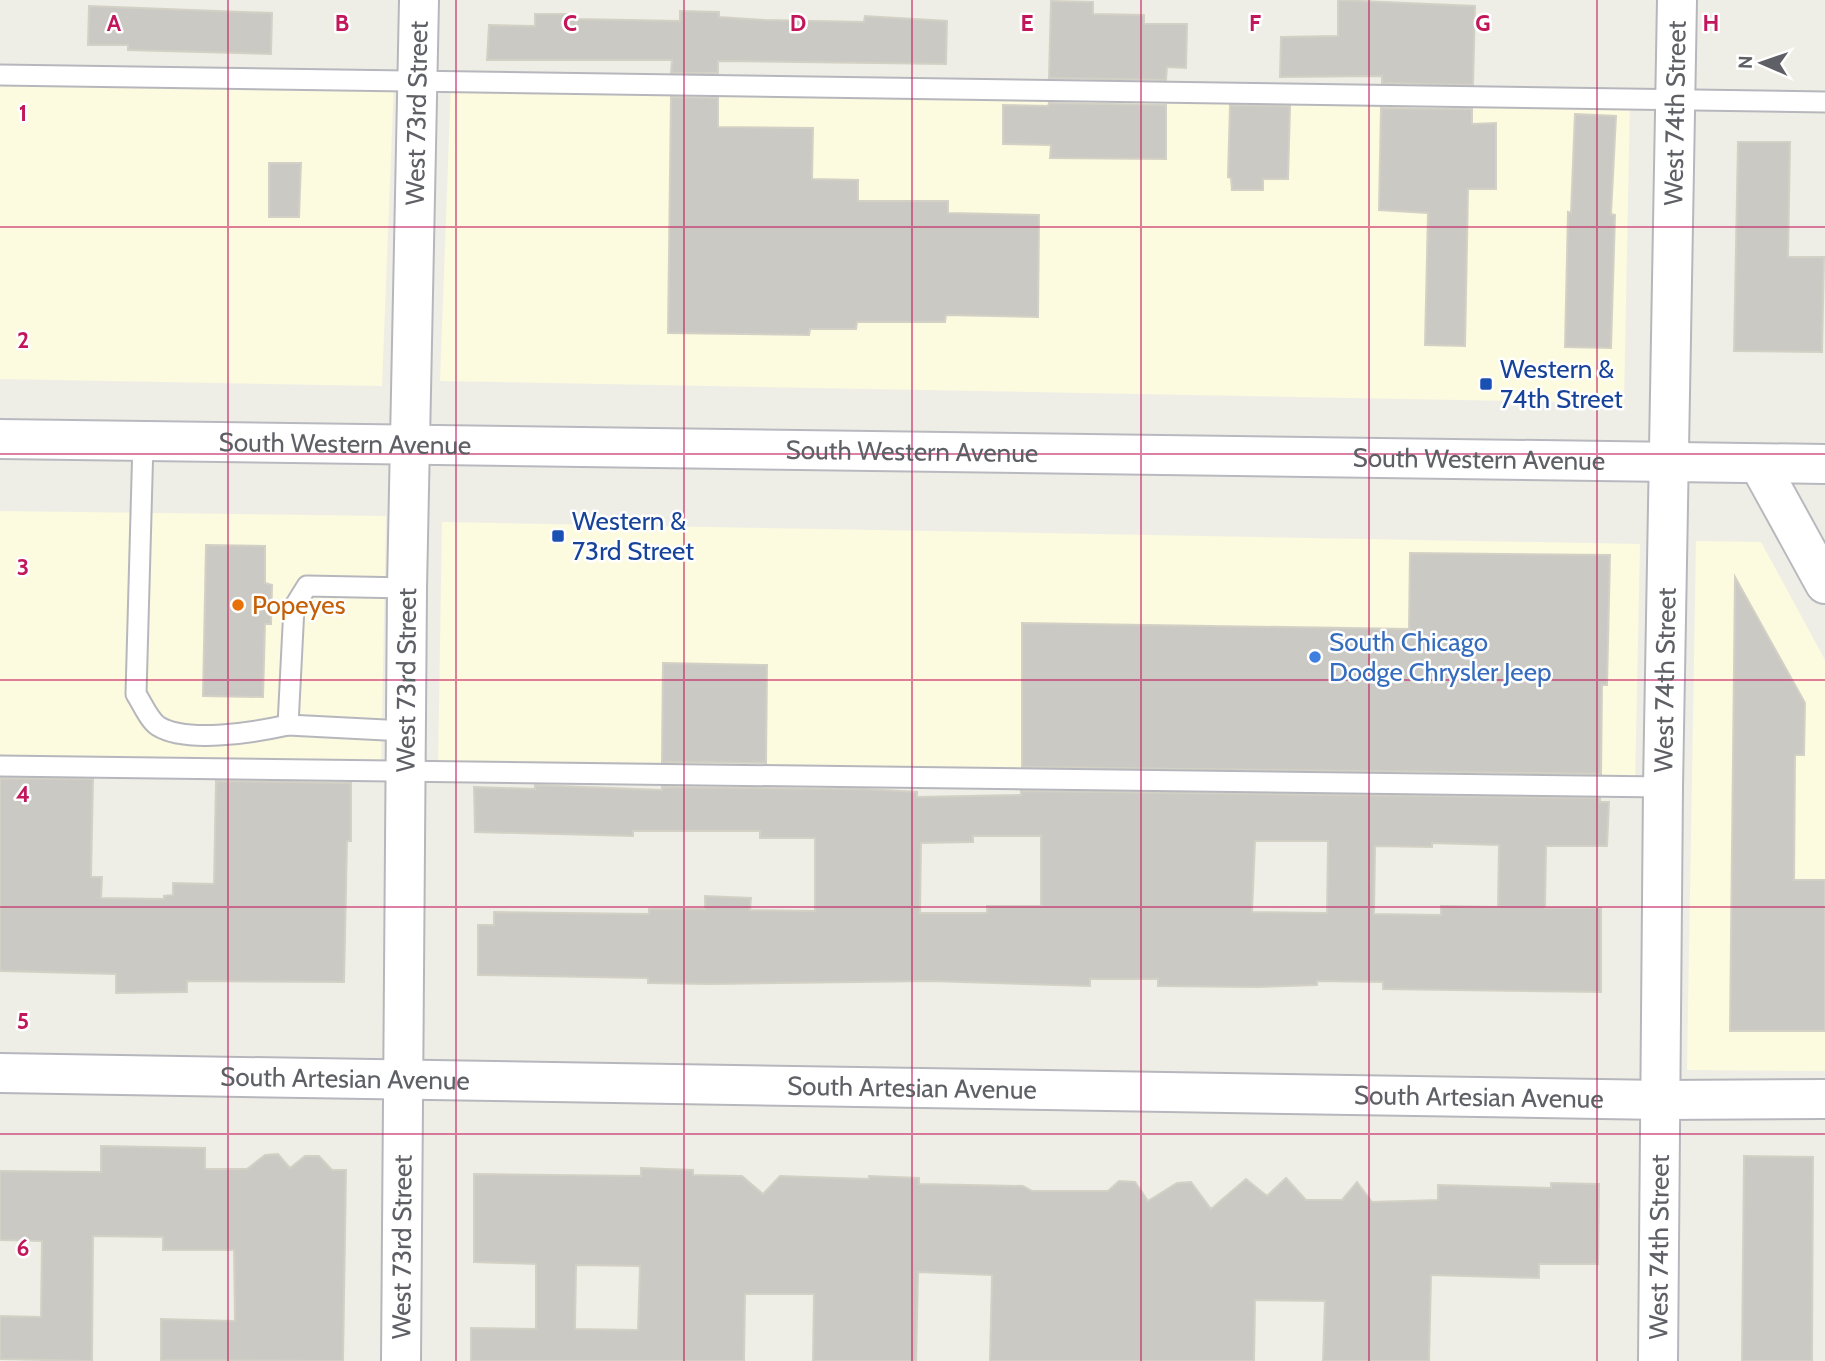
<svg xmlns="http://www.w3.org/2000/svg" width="1825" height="1361" font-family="Cabin,sans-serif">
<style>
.commercial{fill:#fcfadf}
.building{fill:#cbc9c3;stroke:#d3d1c5;stroke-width:2;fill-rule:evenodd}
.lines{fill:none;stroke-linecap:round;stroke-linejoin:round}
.lane-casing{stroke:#b6b7bc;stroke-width:23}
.street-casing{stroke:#b6b7bc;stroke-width:42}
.secondary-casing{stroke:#b8b9bf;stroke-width:42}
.lane{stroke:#fff;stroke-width:19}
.street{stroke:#fff;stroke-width:38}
.secondary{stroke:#fff;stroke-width:38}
.grid{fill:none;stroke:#c2185b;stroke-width:2;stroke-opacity:0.55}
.transit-dot{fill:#1a4fb4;stroke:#fff;stroke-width:2.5}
.food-dot{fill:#e8710a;stroke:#fff;stroke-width:2.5}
.shop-dot{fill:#3f7fe0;stroke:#fff;stroke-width:2.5}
.labels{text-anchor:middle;stroke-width:5;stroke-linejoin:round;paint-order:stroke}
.street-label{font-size:26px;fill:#5e6066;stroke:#fff}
.transit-label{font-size:26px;fill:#164399;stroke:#fff;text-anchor:start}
.food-label{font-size:26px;fill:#c56008;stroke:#fff;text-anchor:start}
.shop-label{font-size:26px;fill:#366cbe;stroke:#fff;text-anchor:start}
.grid-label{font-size:23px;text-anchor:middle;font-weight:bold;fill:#c2185b;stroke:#fff;stroke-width:5;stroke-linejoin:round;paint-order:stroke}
</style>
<rect width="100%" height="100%" fill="#efeee6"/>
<g class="commercial">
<path d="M0 75 394 81 382 386 0 379Z"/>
<path d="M451 82 1630 99 1624 403 440 381Z"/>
<path d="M0 511 386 516 381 771 0 766Z"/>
<path d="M442 522 1640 544 1635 787 438 772Z"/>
<path d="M1696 541 1761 542 1825 660V1071L1687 1070Z"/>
</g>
<g class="building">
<path d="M1338 0 1475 6 1473 85 1382 83V76L1280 77 1281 37 1338 36Z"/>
<path d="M1051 1 1093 2V14L1144 15V24H1187L1186 68 1167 67 1166 80 1049 78Z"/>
<path d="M89 6 272 13 271 54 128 50V45H88Z"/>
<path d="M680 11 719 12V17L765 20 864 22 865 16 947 21 946 64 718 61V73H671L672 60H487L489 25 535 26V14H576V19L680 21Z"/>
<path d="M671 97 718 98V127L813 128 812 179 858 180V201H948V213L1039 215 1038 317 946 315 945 322H857L856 329H810L809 335 668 333Z"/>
<path d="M1049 103 1166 105V159L1050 158 1051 145 1003 144V105L1048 106Z"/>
<path d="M1230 105 1290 106 1288 179H1263V190H1232L1231 178 1228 177Z"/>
<path d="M1381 108 1472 109V124L1496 123V189H1468L1465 346 1425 345 1428 213 1379 210Z"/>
<path d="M1575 114 1616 116 1611 214 1615 215 1611 348 1565 347 1568 212 1571 213Z"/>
<path d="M1738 142H1790L1788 257H1824L1822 352 1734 351Z"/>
<path d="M269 163H301L299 217H269Z"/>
<path d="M206 545 265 546V583L272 585 271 624H265L263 697 203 696Z"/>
<path d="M1410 553 1610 555 1607 685H1602L1601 774 1022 767V623L1409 629Z"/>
<path d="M1735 577 1805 703 1804 755H1795L1794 880H1825V1031H1730Z"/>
<path d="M663 663 767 665 766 763 662 762Z"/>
<path d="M0 778 93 779 91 877H102L101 898 164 899V896L173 895V883L214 884 216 781 351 783V841H347L344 982 187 981V992L116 993V974L0 971Z"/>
<path d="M535 785 662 790V787L866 789 917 792V797L1021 795V791L1600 798V802H1609L1607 846H1546L1545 908H1601V992L1383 989V982L1317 981V985L1259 987 1158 986V979H1090V986L931 981 709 984 648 983V978L478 975V925H494V912L649 914V909H705V896L751 898 750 910 815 911V838H760V831H633V836L475 832 474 787 535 789ZM973 836H1041V906H987V913H920L921 843 973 842ZM1255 841H1328L1327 913 1252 912ZM1432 843 1499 845 1498 907 1441 906V915L1374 914 1375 846 1432 847Z"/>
<path d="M101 1146 205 1148V1169H247L265 1155 278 1154 290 1168 305 1156H319L332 1170H346L343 1361 161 1360V1319L235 1321 234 1250H163V1237L93 1236 92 1361 0 1359V1316L41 1317 42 1241 0 1240V1171L101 1172Z"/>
<path d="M1744 1156 1813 1157 1812 1361H1742Z"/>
<path d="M641 1168 693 1170V1175L742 1176 763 1194 780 1176 869 1179V1176L919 1178V1184L1023 1186 1032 1191H1108L1119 1181 1135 1182 1148 1201 1177 1183 1191 1182 1211 1209 1246 1179 1267 1196 1286 1178 1306 1200H1342L1357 1182 1372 1202 1438 1200V1185L1551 1188V1183L1599 1184 1598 1264H1539V1278L1431 1275 1429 1361H1323L1325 1301 1255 1300 1254 1361H990L992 1275 918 1272 916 1361H813L814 1294H745L744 1361H471V1328L536 1329V1264L474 1262V1174L641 1176ZM576 1265 640 1266 638 1330 575 1329Z"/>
</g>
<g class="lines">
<defs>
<g id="lane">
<path d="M0 75 1825 102"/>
<path d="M143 442 136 694C142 703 149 720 158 726 187 744 256 732 288 725L294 607 307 586 407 588"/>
<path d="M288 725 405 731"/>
<path d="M0 766 1663 787"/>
</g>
<g id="street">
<path id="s1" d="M0 1073 1662 1100 1825 1099"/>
<path id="s2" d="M401 1361 407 588 419 0"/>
<path id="s3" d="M1658 1361 1663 787 1677 0"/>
</g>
<g id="secondary">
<path id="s4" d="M0 439 1825 464"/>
<path d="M1759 464 1825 584"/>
</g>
</defs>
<use href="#lane" class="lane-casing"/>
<use href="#street" class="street-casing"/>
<use href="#secondary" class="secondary-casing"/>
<use href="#lane" class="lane"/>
<use href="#street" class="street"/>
<use href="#secondary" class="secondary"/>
</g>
<path class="grid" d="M228 0V1361M456 0V1361M684 0V1361M912 0V1361M1141 0V1361M1369 0V1361M1597 0V1361M0 227H1825M0 454H1825M0 680H1825M0 907H1825M0 1134H1825"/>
<g class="transit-dot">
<rect x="1479" y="377" width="14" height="14" rx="3.5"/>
<rect x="551" y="529" width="14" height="14" rx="3.5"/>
</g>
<circle class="food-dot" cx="238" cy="605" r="7"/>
<circle class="shop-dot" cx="1315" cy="657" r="7"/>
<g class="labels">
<g class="street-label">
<text dy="9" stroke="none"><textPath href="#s2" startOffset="1248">West 73rd Street</textPath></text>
<text dy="9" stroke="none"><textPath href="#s3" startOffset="1248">West 74th Street</textPath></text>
<text dy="9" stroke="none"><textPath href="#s4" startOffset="345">South Western Avenue</textPath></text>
<text dy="9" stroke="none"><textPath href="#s4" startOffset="912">South Western Avenue</textPath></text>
<text dy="9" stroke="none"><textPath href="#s4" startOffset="1479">South Western Avenue</textPath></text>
<text dy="9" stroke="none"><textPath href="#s2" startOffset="681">West 73rd Street</textPath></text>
<text dy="9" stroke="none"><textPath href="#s3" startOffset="681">West 74th Street</textPath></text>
<text dy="9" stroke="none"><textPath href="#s1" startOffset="345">South Artesian Avenue</textPath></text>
<text dy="9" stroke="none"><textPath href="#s1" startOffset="912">South Artesian Avenue</textPath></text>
<text dy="9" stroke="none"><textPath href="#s1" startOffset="1479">South Artesian Avenue</textPath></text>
<text dy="9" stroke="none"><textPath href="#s2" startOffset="114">West 73rd Street</textPath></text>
<text dy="9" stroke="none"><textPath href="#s3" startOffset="114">West 74th Street</textPath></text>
</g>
<g class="transit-label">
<text x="1500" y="378">Western &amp;<tspan x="1500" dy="30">74th Street</tspan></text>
<text x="572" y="530">Western &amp;<tspan x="572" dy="30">73rd Street</tspan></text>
</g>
<g class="food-label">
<text x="252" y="614">Popeyes</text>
</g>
<g class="shop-label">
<text x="1329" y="651">South Chicago<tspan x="1329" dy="30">Dodge Chrysler Jeep</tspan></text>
</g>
</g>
<g class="grid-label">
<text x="114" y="31">A</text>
<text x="342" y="31">B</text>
<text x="570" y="31">C</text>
<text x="798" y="31">D</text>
<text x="1027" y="31">E</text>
<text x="1255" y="31">F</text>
<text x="1483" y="31">G</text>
<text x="1711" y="31">H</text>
<text x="23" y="121">1</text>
<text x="23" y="348">2</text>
<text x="23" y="575">3</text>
<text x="23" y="802">4</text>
<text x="23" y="1029">5</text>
<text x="23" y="1256">6</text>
</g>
<g transform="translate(1762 63) rotate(272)" stroke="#ffffff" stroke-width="5" paint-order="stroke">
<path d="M0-5L12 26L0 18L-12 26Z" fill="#5e6066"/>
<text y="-10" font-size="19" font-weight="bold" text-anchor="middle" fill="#5e6066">N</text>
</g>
</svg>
